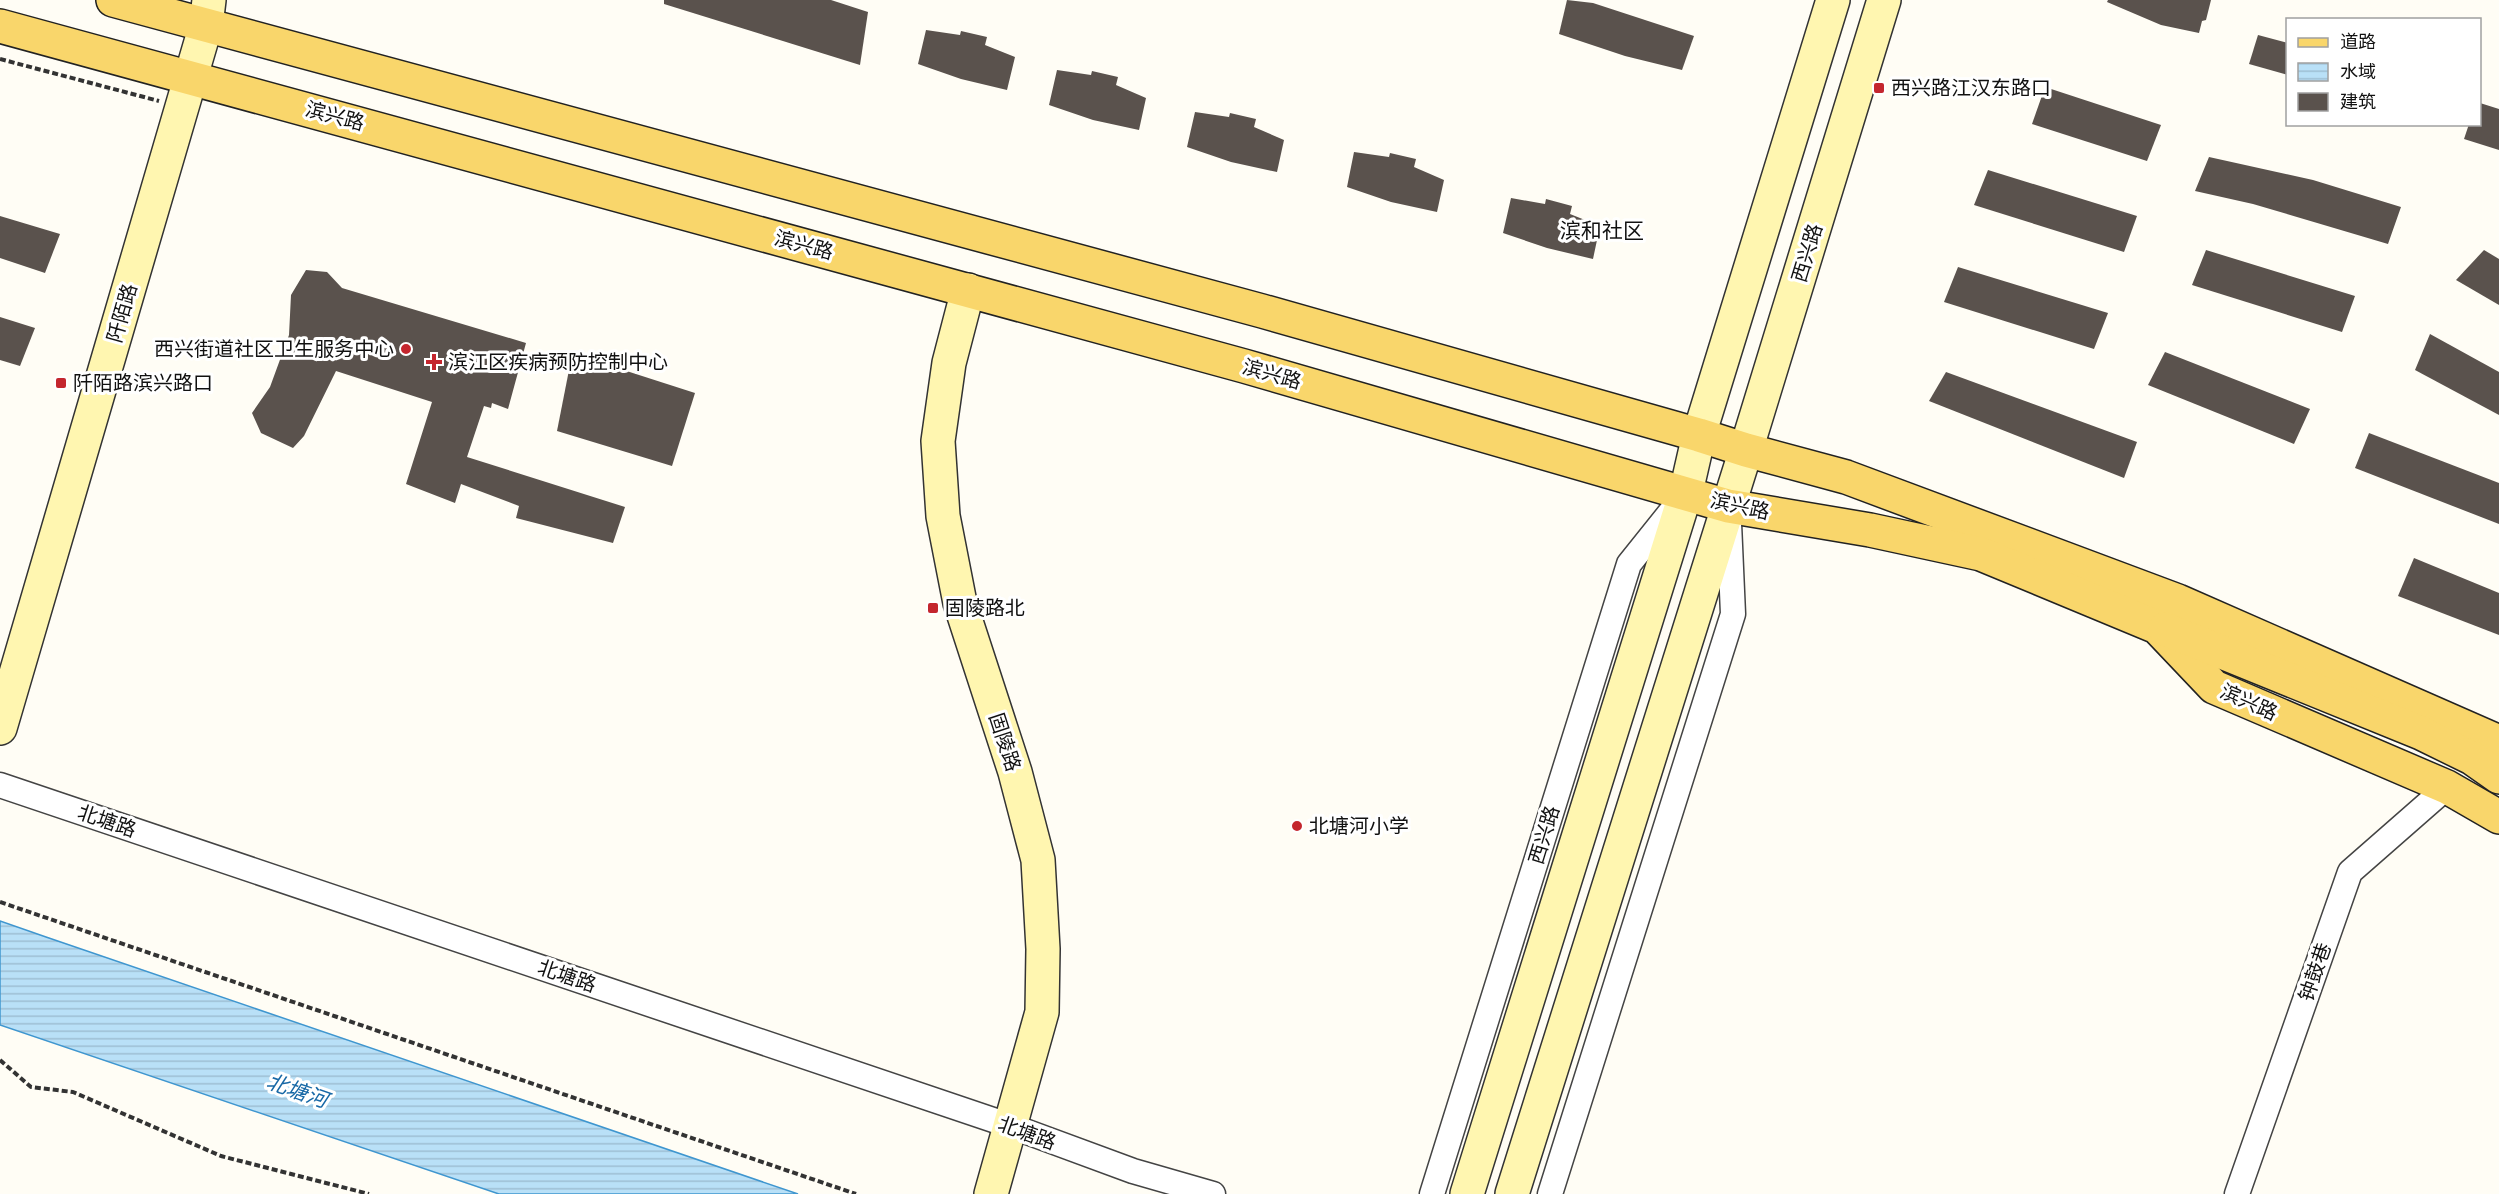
<svg xmlns="http://www.w3.org/2000/svg" width="2499" height="1194" font-family="Bitter,'Noto Sans SC',serif">
<style>
.water{fill:url(#water-rules);stroke:#3f96cf;stroke-width:1.5}
.building{fill:#5a524d}
.lines{fill:none;stroke-linecap:round;stroke-linejoin:round}
.street-casing{stroke:#444;stroke-width:27}
.secondary-casing{stroke:#333;stroke-width:36}
.primary-casing{stroke:#222;stroke-width:36}
.path{stroke:#333;stroke-width:4;stroke-dasharray:6 3;stroke-linecap:butt}
.street{stroke:#fff;stroke-width:24}
.secondary{stroke:#fff6b0;stroke-width:33}
.primary{stroke:#f9d66b;stroke-width:33}
.poi-dot{fill:#c4262e;stroke:#fff;stroke-width:2}
.labels{text-anchor:middle;stroke-width:6;stroke-linejoin:round;paint-order:stroke}
.poi-label{font-size:20px;fill:#111;stroke:#fff;text-anchor:start}
.street-label{font-size:20px;fill:#111;stroke:#fff}
.neighbourhood-label{font-size:21px;fill:#111;stroke:#fff}
.water-label{font-size:21px;font-style:italic;fill:#1768a6;stroke:#fff}
</style>
<defs>
<pattern id="water-rules" width="6" height="5" patternUnits="userSpaceOnUse" patternTransform="scale(1.5)"><rect width="6" height="5" fill="#b9e0f7"/><path d="M0 2.5h6" fill="none" stroke="#9ebfd3"/></pattern>
</defs>
<rect width="100%" height="100%" fill="#fffdf5"/>
<path class="water" d="M0 921 46 937 798 1194H499L0 1025Z"/>
<g class="building">
<path d="M664 0H831L868 12 860 65 664 4Z"/>
<path d="M1567 0 1593 3 1694 36 1682 70 1625 56 1559 34Z"/>
<path d="M2108 0H2211L2206 20 2202 21 2199 33 2161 25 2107 2Z"/>
<path d="M926 30 960 35 961 31 987 37 985 45 1015 57 1007 90 961 79 918 64Z"/>
<path d="M2258 35 2288 43V75L2249 64Z"/>
<path d="M1057 70 1091 75 1092 71 1118 77 1116 85 1146 98 1139 130 1093 120 1049 105Z"/>
<path d="M2045 87 2161 125 2147 161 2032 124Z"/>
<path d="M2480 103 2499 109V150L2464 139 2469 124H2480Z"/>
<path d="M1195 112 1229 117 1230 113 1256 119 1254 127 1284 140 1277 172 1231 162 1187 147Z"/>
<path d="M1354 152 1389 157 1390 153 1416 159 1414 167 1444 180 1437 212 1391 202 1347 187Z"/>
<path d="M2209 157 2313 180 2401 207 2388 244 2253 204 2195 191Z"/>
<path d="M1988 170 2137 216 2124 252 1974 205Z"/>
<path d="M1511 198 1545 204 1546 199 1572 206 1570 214 1600 226 1593 259 1547 248 1503 233Z"/>
<path d="M0 216 60 234 45 273 0 258Z"/>
<path d="M2206 250 2355 296 2342 332 2192 285Z"/>
<path d="M2484 250 2499 259V305L2456 280Z"/>
<path d="M1958 267 2108 313 2094 349 1944 302Z"/>
<path d="M306 270 327 272 342 288 526 343 508 409 492 403 491 408 484 406 467 457 625 507 613 543 516 518 519 506 461 484 455 503 406 484 432 402 336 371 304 436 293 448 261 433 252 413 270 387 289 335 291 295Z"/>
<path d="M0 317 35 328 20 366 0 360Z"/>
<path d="M2430 334 2499 372V415L2415 370Z"/>
<path d="M2165 352 2310 409 2294 444 2148 385Z"/>
<path d="M583 357 695 393 672 466 557 431 569 370 574 360Z"/>
<path d="M1946 372 2137 442 2124 478 1929 401Z"/>
<path d="M2369 433 2499 483V524L2355 468Z"/>
<path d="M2414 558 2499 593V635L2398 596Z"/>
</g>
<g class="lines">
<defs>
<g id="street">
<path d="M0 785 1011 1126 1133 1171 1213 1194"/>
<path d="M1432 1194 1629 564 1677 504"/>
<path d="M1550 1194 1733 614 1729 523"/>
<path d="M2237 1194 2350 872 2447 787"/>
</g>
<g id="secondary">
<path d="M968 290 949 363 938 441 943 516 960 603 1015 772 1038 860 1043 949 1042 1012 991 1194"/>
<path d="M0 728 206 25 209 0"/>
<path d="M1467 1194 1686 492 1699 435 1833 0"/>
<path d="M1512 1194 1746 450 1884 0"/>
</g>
<g id="primary">
<path d="M113 0 1262 311 1699 435 1746 450 1846 477 2178 601 2499 742"/>
<path d="M0 26 1244 366 1728 506 1870 530 1981 554 2157 627 2214 687 2447 787 2499 817"/>
<path d="M2165 629 2421 733 2472 758 2499 777"/>
</g>
</defs>
<use href="#street" class="street-casing"/>
<use href="#secondary" class="secondary-casing"/>
<use href="#primary" class="primary-casing"/>
<g class="path">
<path d="M0 59 159 101"/>
<path d="M0 902 856 1194"/>
<path d="M0 1060 31 1087 73 1092 221 1156 369 1194"/>
</g>
<use href="#street" class="street"/>
<use href="#secondary" class="secondary"/>
<use href="#primary" class="primary"/>
</g>
<g class="poi-dot">
<rect x="1873" y="82" width="12" height="12" rx="3"/>
<circle cx="406" cy="349" r="6"/>
<path d="M431 353h6v6h6v6h-6v6h-6v-6h-6v-6h6z"/>
<rect x="55" y="377" width="12" height="12" rx="3"/>
<rect x="927" y="602" width="12" height="12" rx="3"/>
<circle cx="1297" cy="826" r="6"/>
</g>
<g class="labels">
<g class="poi-label">
<text x="1891" y="95">西兴路江汉东路口</text>
<text x="394" y="356" text-anchor="end">西兴街道社区卫生服务中心</text>
<text x="448" y="369">滨江区疾病预防控制中心</text>
<text x="73" y="390">阡陌路滨兴路口</text>
<text x="945" y="615">固陵路北</text>
<text x="1309" y="833">北塘河小学</text>
</g>
<g class="street-label">
<text transform="translate(335 116) rotate(15)" y="7">滨兴路</text>
<text transform="translate(804 245) rotate(15)" y="7">滨兴路</text>
<text transform="translate(1807 253) rotate(-73)" y="7">西兴路</text>
<text transform="translate(122 313) rotate(-74)" y="7">阡陌路</text>
<text transform="translate(1272 374) rotate(16)" y="7">滨兴路</text>
<text transform="translate(1740 506) rotate(12)" y="7">滨兴路</text>
<text transform="translate(2249 702) rotate(24)" y="7">滨兴路</text>
<text transform="translate(1005 742) rotate(72)" y="7">固陵路</text>
<text transform="translate(107 821) rotate(19)" y="7">北塘路</text>
<text transform="translate(1544 835) rotate(-73)" y="7">西兴路</text>
<text transform="translate(2315 972) rotate(-71)" y="7">钟鼓巷</text>
<text transform="translate(567 976) rotate(19)" y="7">北塘路</text>
<text transform="translate(1027 1133) rotate(20)" y="7">北塘路</text>
</g>
<g class="neighbourhood-label">
<text x="1602" y="238">滨和社区</text>
</g>
<g class="water-label">
<text transform="translate(297 1091) rotate(19)" y="7">北塘河</text>
</g>
</g>
<rect x="2286" y="18" width="195" height="108" fill="#ffffff" stroke="#a0a0a0" stroke-width="1.5"/>
<rect x="2298" y="38" width="30" height="9" fill="#f9d66b" stroke="#a0a0a0" stroke-width="1.5"/>
<text x="2340" y="48" font-size="18" fill="#111111">道路</text>
<rect x="2298" y="63" width="30" height="18" fill="url(#water-rules)" stroke="#a0a0a0" stroke-width="1.5"/>
<text x="2340" y="78" font-size="18" fill="#111111">水域</text>
<rect x="2298" y="93" width="30" height="18" fill="#5a524d" stroke="#a0a0a0" stroke-width="1.5"/>
<text x="2340" y="108" font-size="18" fill="#111111">建筑</text>
</svg>
